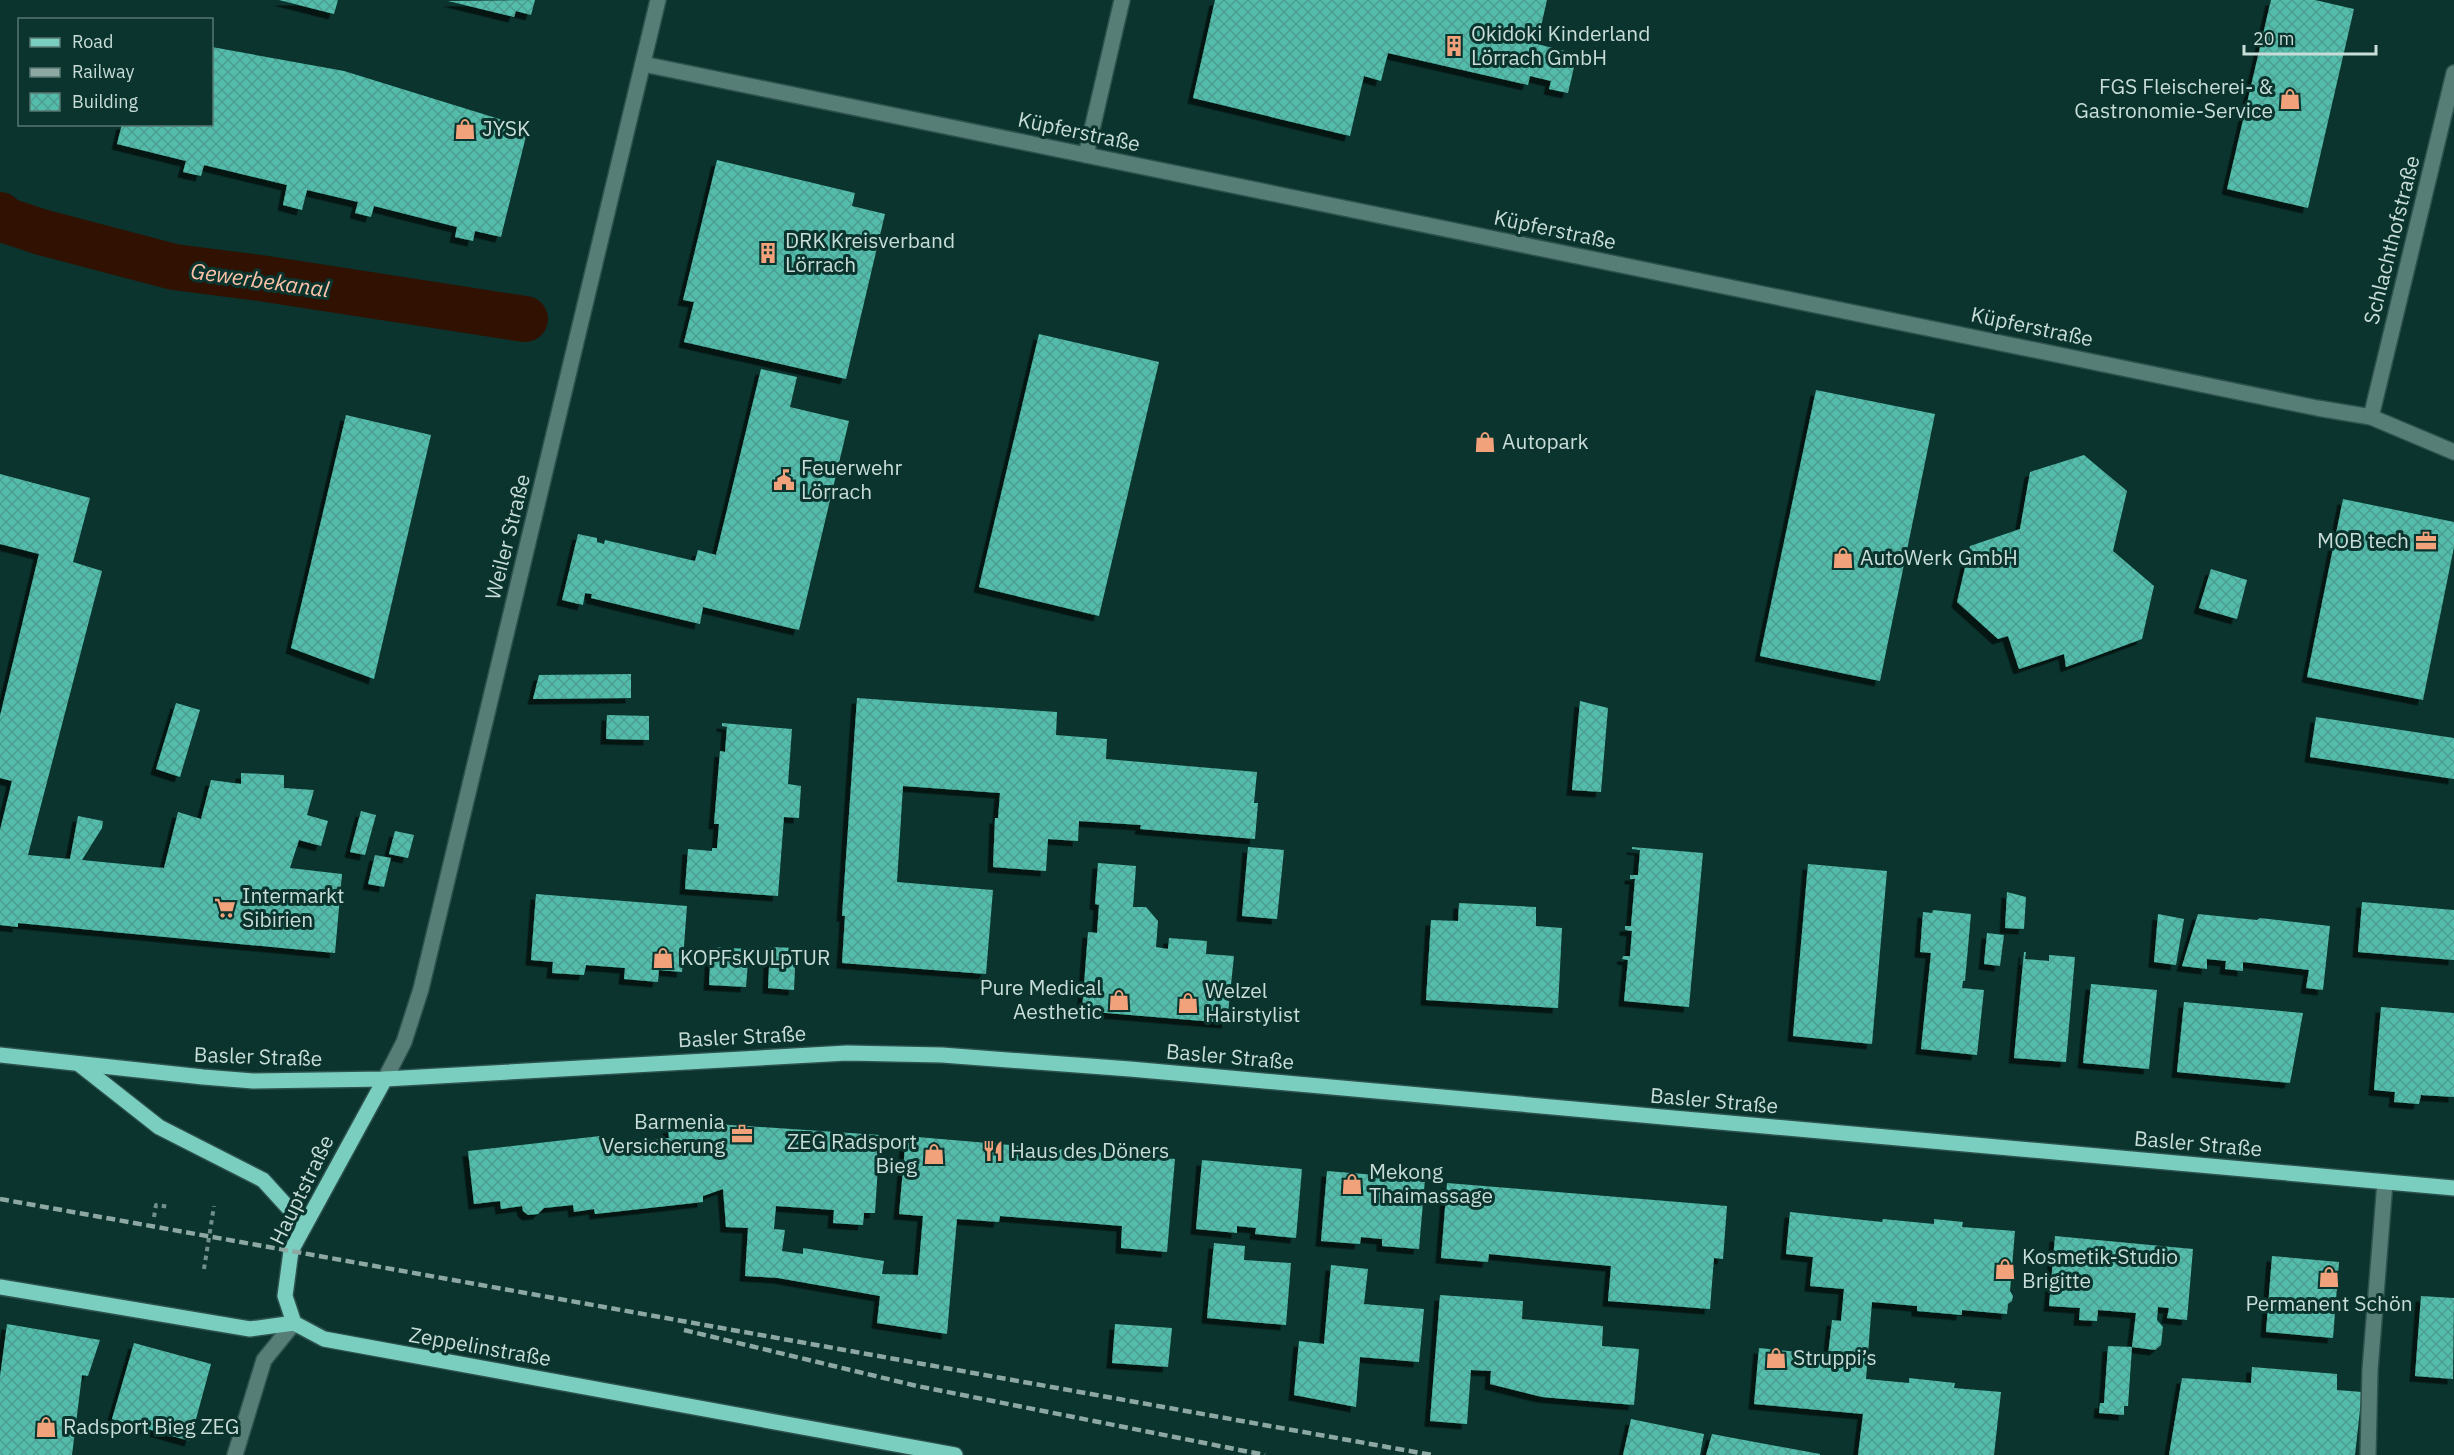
<svg xmlns="http://www.w3.org/2000/svg" width="2454" height="1455" font-family="'IBM Plex Sans',sans-serif">
<style>
.lines{fill:none;stroke-linecap:round;stroke-linejoin:round}
.canal{stroke:#311101;stroke-width:46}
.building{fill:url(#building-cross-hatch);filter:url(#shadow)}
.minor-casing{stroke:#2d524d;stroke-width:18}
.major-casing{stroke:#2d524d;stroke-width:18}
.path{stroke:#72908b;stroke-width:4;stroke-dasharray:4.5 4.5;stroke-linecap:butt}
.minor{stroke:#577e76;stroke-width:15}
.major{stroke:#7acebf;stroke-width:15}
.rail{stroke:#8da8a3;stroke-width:4.5;stroke-dasharray:9 4.5;stroke-linecap:butt}
.labels{text-anchor:middle;stroke-width:6;stroke-linejoin:round;paint-order:stroke}
.poi-label{font-size:21px;fill:#c8ddd8;stroke:#0b342e;text-anchor:start}
.street-label{font-size:21px;fill:#c8ddd8;stroke:#0b342e}
.water-label{font-size:22px;font-style:italic;fill:#fec3a7;stroke:#0b342e}
</style>
<defs>
<pattern id="building-cross-hatch" width="8" height="8" patternUnits="userSpaceOnUse" patternTransform="scale(1.5)"><rect width="8" height="8" fill="#53bcab"/><path d="M0 0l8 8M0 8l8-8" fill="none" stroke="#4d9e90"/></pattern>
<filter id="shadow"><feDropShadow dx="-5.5" dy="5.5" stdDeviation="0" flood-color="#0009"/></filter>
</defs>
<rect width="100%" height="100%" fill="#0b342e"/>
<g class="lines">
<path class="canal" d="M0 215 5 220 41 232 174 267 260 278 525 319"/>
</g>
<g class="building">
<path d="M279 0H338L334 14Z"/>
<path d="M535 0 531 15 516 11 514 17 448 1Z"/>
<path d="M1215 0H1547L1537 44 1577 54 1568 93 1549 89 1551 81 1530 76 1528 85 1388 53 1381 81 1364 76 1350 136 1193 98Z"/>
<path d="M2271 0H2315L2354 9 2308 208 2227 189Z"/>
<path d="M212 47 344 71 528 128 501 237 475 231 473 241 455 237 457 227 374 206 371 217 355 213 358 202 307 190 302 210 283 205 287 185 204 165 201 176 183 172 186 161 117 144 122 124H212Z"/>
<path d="M717 160 855 193 852 206 885 214 846 379 684 342 694 302 683 300Z"/>
<path d="M1039 334 1159 362 1099 616 979 587Z"/>
<path d="M761 369 797 377 790 407 849 421 799 630 703 607 700 624 591 598 592 594 585 593 583 605 562 600 578 534 597 538V542L604 544 605 540 695 561 698 550 716 555Z"/>
<path d="M1816 390 1935 414 1880 681 1760 656Z"/>
<path d="M346 415 431 435 374 679 291 648Z"/>
<path d="M2084 455 2127 491 2113 551 2154 586 2142 639 2066 667 2064 654 2019 669 2008 636 1998 639 1957 602 1970 546 2020 529 2030 472Z"/>
<path d="M0 474 90 498 73 562 102 571 28 855 70 859 78 816 103 821 102 828 82 860 164 868 178 812 201 819 211 780 241 784V773L284 775V788L314 790 307 815 328 821 321 846 299 840 290 868 342 874 335 953 18 923V927L0 925V830L12 781 0 778V716L39 554 0 544Z"/>
<path d="M2343 499 2454 522V547L2423 700 2307 677Z"/>
<path d="M2211 569 2247 580 2237 619 2199 608Z"/>
<path d="M631 674V698L533 699 539 675Z"/>
<path d="M857 698 1057 712 1056 735 1107 739 1106 759 1257 772 1254 803H1258L1255 839 1140 829 1141 825 1079 821 1078 841 1048 839 1046 871 993 867 995 818H998L1000 793 903 786 897 882 993 890 986 974 842 963 845 916H842Z"/>
<path d="M1580 701 1608 708 1601 792 1572 790Z"/>
<path d="M176 703 200 710 180 777 156 769Z"/>
<path d="M607 715 649 716V740L606 739Z"/>
<path d="M2316 717 2454 738V779L2310 757Z"/>
<path d="M722 723 792 729 788 784 801 786 799 818 784 817 778 896 685 889 688 849 712 851V848H717L719 824H714L720 751 725 752 727 727 722 726Z"/>
<path d="M361 811 376 815 365 855 350 852Z"/>
<path d="M395 831 414 835 408 858 389 854Z"/>
<path d="M1248 847 1284 850 1277 919 1242 916Z"/>
<path d="M1632 847 1703 853 1689 1007 1624 1001 1628 960 1622 959 1623 956H1630L1632 931 1625 930V926H1631L1635 879H1630V875H1638L1640 850 1632 849Z"/>
<path d="M375 855 391 858 384 887 368 884Z"/>
<path d="M1098 863 1136 866 1133 907H1146L1158 921 1156 947 1168 949 1169 938 1207 941 1206 954 1234 956 1227 1023 1082 1011 1088 932 1097 933 1099 905 1095 904Z"/>
<path d="M1808 864 1887 871 1872 1044 1793 1036Z"/>
<path d="M2007 892 2026 897 2024 929 2005 928Z"/>
<path d="M536 894 687 906 682 972 659 970 658 982 624 979 625 968 586 965 584 975 552 973 553 962 531 960Z"/>
<path d="M2362 902 2454 910V960L2358 952Z"/>
<path d="M1459 903 1536 907V926L1562 928 1558 1008 1426 1000 1431 920 1458 921Z"/>
<path d="M1933 910 1971 914 1965 981H1963L1962 988 1984 990 1977 1055 1921 1049 1931 953 1920 952 1923 912 1932 913Z"/>
<path d="M2158 914 2184 919 2176 965 2154 962Z"/>
<path d="M2198 914 2257 920 2260 918 2330 926 2323 990 2306 988 2309 970 2243 962V971L2225 969 2226 961 2207 959V969L2182 966Z"/>
<path d="M1987 933 2004 935 2000 966 1984 964Z"/>
<path d="M711 947 749 949 746 987 709 985Z"/>
<path d="M770 947 796 948 794 990 768 988Z"/>
<path d="M2024 952H2026L2025 959 2049 961V955L2075 957 2066 1062 2014 1058Z"/>
<path d="M2091 984 2157 990 2149 1069 2083 1063Z"/>
<path d="M2184 1002 2303 1013 2290 1083 2177 1072Z"/>
<path d="M2381 1007 2454 1013V1097L2421 1095 2419 1104 2394 1102 2395 1092 2374 1090Z"/>
<path d="M717 1124 880 1135 875 1213H864L863 1225 833 1223 834 1210 776 1206 774 1229 785 1230 782 1251 803 1254V1248L884 1261 882 1274 918 1275 923 1216 899 1214 906 1136 1175 1159 1167 1252 1121 1248 1122 1226 1000 1216 999 1222 957 1219 947 1334 877 1323 880 1296 778 1278 745 1276 748 1228 726 1227 723 1189 703 1196V1202L595 1214 594 1209 574 1212 573 1205 544 1208 538 1214 528 1215 523 1211 522 1206 501 1209 500 1201 474 1204 468 1151 600 1136 601 1146 669 1138 668 1128Z"/>
<path d="M1202 1160 1302 1169 1296 1238 1255 1234 1256 1228 1237 1226V1233L1196 1229Z"/>
<path d="M1327 1171 1425 1179 1419 1249 1382 1246V1239L1371 1238 1361 1237 1360 1244 1321 1241Z"/>
<path d="M1447 1183 1727 1206 1723 1259 1714 1258 1710 1309 1608 1301 1611 1266 1489 1254 1488 1262 1441 1258Z"/>
<path d="M1790 1212 1882 1222 1883 1219 1934 1224V1219L1963 1222 1962 1227 2015 1231 2010 1291 2013 1296 2012 1301 2008 1304 2007 1314 1962 1310V1315L1917 1311V1306L1872 1302 1866 1379 1909 1383V1378L1955 1383 1954 1388 2001 1392 1994 1455H1858L1863 1414 1754 1404 1759 1348 1828 1355 1832 1320 1841 1321 1844 1289 1810 1286 1813 1257 1786 1254Z"/>
<path d="M2055 1236 2193 1249 2187 1320 2167 1318 2169 1308 2158 1307 2157 1320 2163 1327 2161 1345 2155 1350 2132 1347 2128 1406H2124V1415L2099 1413 2100 1403H2104L2108 1346 2132 1347 2136 1313 2098 1310 2097 1321 2079 1320 2080 1308 2049 1306Z"/>
<path d="M1214 1243 1245 1246 1244 1260 1291 1263 1286 1325 1207 1318Z"/>
<path d="M2272 1256 2339 1262 2333 1338 2266 1332Z"/>
<path d="M1331 1265 1368 1269 1364 1304 1424 1309 1419 1362 1360 1357 1356 1407 1294 1395 1299 1341 1324 1344Z"/>
<path d="M1440 1295 1523 1301 1522 1319 1603 1326 1602 1346 1639 1349 1634 1405 1542 1397 1490 1384 1491 1371 1471 1370 1467 1424 1430 1421Z"/>
<path d="M2421 1296 2454 1298 2453 1379 2415 1376Z"/>
<path d="M7 1324 100 1340 88 1376 82 1375 72 1455H0V1377Z"/>
<path d="M1115 1324 1172 1328 1168 1367 1112 1363Z"/>
<path d="M134 1343 211 1364 190 1441 112 1419Z"/>
<path d="M2252 1367 2337 1374V1390L2362 1392 2355 1455H2169L2182 1378 2251 1383Z"/>
<path d="M1631 1419 1704 1434 1700 1455H1623Z"/>
<path d="M1712 1434 1820 1454V1455H1706Z"/>
</g>
<g class="lines">
<defs>
<g id="minor">
<path d="M643 64 2317 408 2371 417 2454 452"/>
<path d="M1086 155 1122 0"/>
<path d="M2371 417 2454 73"/>
<path d="M385 1079 404 1042 421 989 658 0"/>
<path d="M235 1455 264 1360 294 1323"/>
<path d="M2368 1455 2370 1370 2385 1182"/>
</g>
<g id="major">
<path d="M0 1055 203 1077 253 1081 385 1079 847 1053 942 1055 1130 1069 2454 1188"/>
<path d="M79 1064 159 1127 263 1180 304 1225"/>
<path d="M0 1287 250 1329 294 1323 324 1339 955 1455"/>
<path d="M294 1323 285 1296 291 1251 385 1079"/>
</g>
</defs>
<use href="#minor" class="minor-casing"/>
<use href="#major" class="major-casing"/>
<g class="path">
<path d="M154 1217 156 1205 170 1207"/>
<path d="M204 1269 214 1206"/>
</g>
<use href="#minor" class="minor"/>
<use href="#major" class="major"/>
<g class="rail">
<path d="M0 1199 1432 1455"/>
<path d="M684 1330 917 1386 1265 1455"/>
</g>
</g>
<defs>
<symbol id="building-bare" viewBox="-9 -9 18 18"><path d="M-4-6H4V6H1V3H-1V6H-4ZM-2.5-4.3h1.7v1.8h-1.7ZM.8-4.3h1.7v1.8H.8ZM-2.5-1h1.7V.8h-1.7ZM.8-1h1.7V.8H.8Z" fill="#f1a27b" stroke="#0b342e" stroke-width="2.5" paint-order="stroke"/></symbol>
<symbol id="shop-bare" viewBox="-9 -9 18 18"><path d="M-5-2.5h2.3a2.7 3.5 0 0 1 5.4 0H5L5.5 6h-11ZM-1.5-2.5h3a1.5 2.3 0 0 0-3 0Z" fill="#f1a27b" stroke="#0b342e" stroke-width="2.5" paint-order="stroke"/></symbol>
<symbol id="civic-bare" viewBox="-9 -9 18 18"><path d="M-.6-6.5H3V-4.5H.6V-3L4-1V1h2V6H-6V1h2V-1L-.6-3ZM-1.2 2.5V6h2.4V2.5Z" fill="#f1a27b" stroke="#0b342e" stroke-width="2.5" paint-order="stroke"/></symbol>
<symbol id="office-bare" viewBox="-9 -9 18 18"><path d="M-6-3h4V-5.5h4V-3h4V5H-6ZM-1-4.5V-3h2v-1.5ZM-6 0V1H6V0Z" fill="#f1a27b" stroke="#0b342e" stroke-width="2.5" paint-order="stroke"/></symbol>
<symbol id="supermarket-bare" viewBox="-9 -9 18 18"><path d="M-6-5.5h2.5l.6 2H6L4.5 2H-2.5L-4.4-4H-6ZM-1.5 3.2a1.3 1.3 0 1 0 .1 0ZM3 3.2a1.3 1.3 0 1 0 .1 0Z" fill="#f1a27b" stroke="#0b342e" stroke-width="2.5" paint-order="stroke"/></symbol>
<symbol id="restaurant-bare" viewBox="-9 -9 18 18"><path d="M-5-6h1v4h1v-4h1v4h1v-4h1v5L-1.5 .5V6h-2V.5L-5-1ZM5-6V6H3V1.5H1.5Q1.5-4 5-6Z" fill="#f1a27b" stroke="#0b342e" stroke-width="2.5" paint-order="stroke"/></symbol>
</defs>
<g fill-rule="evenodd">
<use href="#building-bare" x="1439" y="31" width="30" height="30"/>
<use href="#shop-bare" x="2275" y="84" width="30" height="30"/>
<use href="#shop-bare" x="450" y="114" width="30" height="30"/>
<use href="#building-bare" x="753" y="238" width="30" height="30"/>
<use href="#shop-bare" x="1470" y="427" width="30" height="30"/>
<use href="#civic-bare" x="769" y="465" width="30" height="30"/>
<use href="#office-bare" x="2411" y="526" width="30" height="30"/>
<use href="#shop-bare" x="1828" y="543" width="30" height="30"/>
<use href="#supermarket-bare" x="210" y="893" width="30" height="30"/>
<use href="#shop-bare" x="648" y="943" width="30" height="30"/>
<use href="#shop-bare" x="1104" y="985" width="30" height="30"/>
<use href="#shop-bare" x="1173" y="988" width="30" height="30"/>
<use href="#office-bare" x="727" y="1119" width="30" height="30"/>
<use href="#restaurant-bare" x="978" y="1136" width="30" height="30"/>
<use href="#shop-bare" x="919" y="1139" width="30" height="30"/>
<use href="#shop-bare" x="1337" y="1169" width="30" height="30"/>
<use href="#shop-bare" x="1990" y="1254" width="30" height="30"/>
<use href="#shop-bare" x="2314" y="1262" width="30" height="30"/>
<use href="#shop-bare" x="1761" y="1343" width="30" height="30"/>
<use href="#shop-bare" x="31" y="1412" width="30" height="30"/>
</g>
<g class="labels">
<g class="poi-label">
<text x="1471" y="41">Okidoki Kinderland<tspan x="1471" dy="24">Lörrach GmbH</tspan></text>
<text x="2273" y="94" text-anchor="end">FGS Fleischerei- &amp;<tspan x="2273" dy="24">Gastronomie-Service</tspan></text>
<text x="482" y="136">JYSK</text>
<text x="785" y="248">DRK Kreisverband<tspan x="785" dy="24">Lörrach</tspan></text>
<text x="1502" y="449">Autopark</text>
<text x="801" y="475">Feuerwehr<tspan x="801" dy="24">Lörrach</tspan></text>
<text x="2409" y="548" text-anchor="end">MOB tech</text>
<text x="1860" y="565">AutoWerk GmbH</text>
<text x="242" y="903">Intermarkt<tspan x="242" dy="24">Sibirien</tspan></text>
<text x="680" y="965">KOPFsKULpTUR</text>
<text x="1102" y="995" text-anchor="end">Pure Medical<tspan x="1102" dy="24">Aesthetic</tspan></text>
<text x="1205" y="998">Welzel<tspan x="1205" dy="24">Hairstylist</tspan></text>
<text x="725" y="1129" text-anchor="end">Barmenia<tspan x="725" dy="24">Versicherung</tspan></text>
<text x="917" y="1149" text-anchor="end">ZEG Radsport<tspan x="917" dy="24">Bieg</tspan></text>
<text x="1010" y="1158">Haus des Döners</text>
<text x="1369" y="1179">Mekong<tspan x="1369" dy="24">Thaimassage</tspan></text>
<text x="2022" y="1264">Kosmetik-Studio<tspan x="2022" dy="24">Brigitte</tspan></text>
<text x="2329" y="1311" text-anchor="middle">Permanent Schön</text>
<text x="1793" y="1365">Struppi’s</text>
<text x="63" y="1434">Radsport Bieg ZEG</text>
</g>
<g class="street-label">
<text transform="translate(1079 132) rotate(12)" y="7">Küpferstraße</text>
<text transform="translate(1555 230) rotate(12)" y="7">Küpferstraße</text>
<text transform="translate(2392 240) rotate(-76)" y="7">Schlachthofstraße</text>
<text transform="translate(2032 327) rotate(12)" y="7">Küpferstraße</text>
<text transform="translate(508 537) rotate(-76)" y="7">Weiler Straße</text>
<text transform="translate(742 1037) rotate(-3)" y="7">Basler Straße</text>
<text transform="translate(258 1057) rotate(2)" y="7">Basler Straße</text>
<text transform="translate(1230 1057) rotate(5)" y="7">Basler Straße</text>
<text transform="translate(1714 1101) rotate(5)" y="7">Basler Straße</text>
<text transform="translate(2198 1144) rotate(5)" y="7">Basler Straße</text>
<text transform="translate(302 1190) rotate(-64)" y="7">Hauptstraße</text>
<text transform="translate(480 1347) rotate(10)" y="7">Zeppelinstraße</text>
</g>
<g class="water-label">
<text transform="translate(260 280) rotate(8)" y="8">Gewerbekanal</text>
</g>
</g>
<rect x="18" y="18" width="195" height="108" fill="#0b342e" stroke="#577872" stroke-width="1.5"/>
<rect x="30" y="38" width="30" height="9" fill="#7acebf" stroke="#577872" stroke-width="1.5"/>
<text x="72" y="48" font-size="18" fill="#c8ddd8">Road</text>
<rect x="30" y="68" width="30" height="9" fill="#8da8a3" stroke="#577872" stroke-width="1.5"/>
<text x="72" y="78" font-size="18" fill="#c8ddd8">Railway</text>
<rect x="30" y="93" width="30" height="18" fill="url(#building-cross-hatch)" stroke="#577872" stroke-width="1.5"/>
<text x="72" y="108" font-size="18" fill="#c8ddd8">Building</text>
<path d="M2244 45v9h132v-9" fill="none" stroke="#c8ddd8" stroke-width="3"/>
<text x="2253" y="45" font-size="18" fill="#c8ddd8" stroke="#0b342e" stroke-width="4.5" paint-order="stroke">20 m</text>
</svg>
